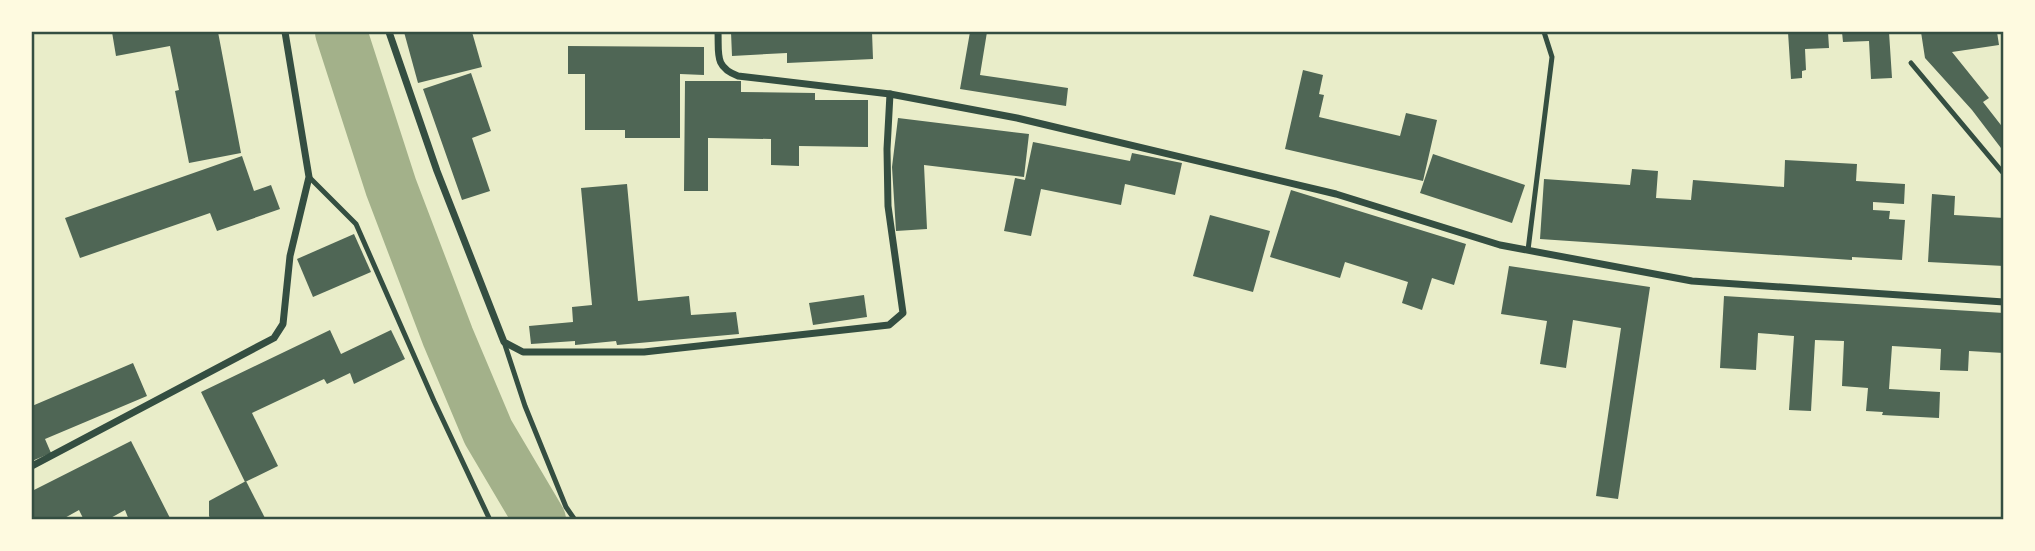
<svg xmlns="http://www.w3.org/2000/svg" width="2035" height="551" font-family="'Golos Text',sans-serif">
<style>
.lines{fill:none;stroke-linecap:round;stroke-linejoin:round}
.river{stroke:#a3b18a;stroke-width:52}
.building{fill:#4f6655}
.service{stroke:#344e41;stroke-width:5}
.minor{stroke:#344e41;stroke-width:7}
.neatline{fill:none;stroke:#344e41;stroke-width:2.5}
</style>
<rect width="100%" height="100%" fill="#e9edc9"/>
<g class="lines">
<path class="river" d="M341 32 391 187 448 337 488 432 540 520"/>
</g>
<g class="building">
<path d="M112 32H218L241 153 189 163 175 91 179 90 170 46 116 56Z"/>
<path d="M404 32H472L482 67 418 83Z"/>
<path d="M731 32H872L873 59 787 63V53L732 56Z"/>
<path d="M970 32H987L980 75 1068 88 1066 106 960 89Z"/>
<path d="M1788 32H1828L1829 48 1805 49 1806 70 1802 71V78L1791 79Z"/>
<path d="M1842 32H1889L1892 78 1871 79 1869 41 1843 42Z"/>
<path d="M1921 32H1997L1999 45 1952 52 1989 98 1983 102 2004 129V152L1972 110 1925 58Z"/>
<path d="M568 46 704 47V75L680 74V138H625V130H585V74H568Z"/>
<path d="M1303 70 1323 75 1319 94 1324 95 1319 117 1400 136 1406 113 1437 120 1423 181 1285 149Z"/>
<path d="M471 73 491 131 472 138 490 191 462 200 423 89Z"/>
<path d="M685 81H741V92L815 93V100H868V147L799 146V166L771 165V139L708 138V191H684Z"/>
<path d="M898 118 1029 134 1024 177 924 165 927 229 896 231 892 167Z"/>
<path d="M1033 142 1130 161 1132 153 1182 163 1175 195 1125 184 1121 205 1041 189 1031 236 1004 231 1015 178 1025 180Z"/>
<path d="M1433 154 1525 185 1512 223 1420 193Z"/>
<path d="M242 156 254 191 271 185 280 209 217 231 210 213 80 258 65 218Z"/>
<path d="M1785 160 1857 164 1856 181 1905 184 1904 204 1873 202V210L1890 211 1889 219 1905 220 1902 260 1852 257V260L1540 239 1544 179 1630 185 1632 169 1658 171 1656 198 1691 200 1693 180 1784 187Z"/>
<path d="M627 184 638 301 689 296 691 315 736 312 739 334 617 345 616 341 575 345V341L531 344 529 326 573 322 572 307 592 305 581 188Z"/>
<path d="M1291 190 1466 244 1454 285 1432 278 1422 310 1402 303 1408 282 1345 262 1340 278 1270 257Z"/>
<path d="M1932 194 1955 196 1954 215 2004 218V266L1928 262Z"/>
<path d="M1210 215 1270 231 1253 292 1193 276Z"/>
<path d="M354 234 371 272 313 297 297 259Z"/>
<path d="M1509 266 1650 287 1618 499 1596 496 1621 328 1573 320 1566 368 1540 364 1547 321 1501 314Z"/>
<path d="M864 295 867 317 813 325 809 303Z"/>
<path d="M1724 296 2004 313V353L1969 351 1968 371 1940 370 1941 349 1892 346 1889 389 1940 392 1939 418 1882 415 1883 412 1866 411 1868 388 1842 386 1844 341 1815 340 1811 411 1789 410 1794 336 1758 333 1756 370 1720 368Z"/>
<path d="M330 330 341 354 391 330 405 359 354 384 350 373 327 384 324 379 252 413 278 466 245 482 201 392Z"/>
<path d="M133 363 147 396 45 439 51 453 32 461V406Z"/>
<path d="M131 441 171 520H129L125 510 107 520H84L79 510 61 520H32V491Z"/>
<path d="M246 481 266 520H211L209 516V501Z"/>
</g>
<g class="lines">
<g class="service">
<path d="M1911 63 2004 174"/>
<path d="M309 177 356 224 434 401 490 520"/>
<path d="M1528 250 1552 57 1544 32"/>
<path d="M504 342 525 406 566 507 575 520"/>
</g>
<g class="minor">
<path d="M389 32 437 171 504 342 523 352H644L889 325 903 313 888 206 887 149 890 94"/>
<path d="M718 32C719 54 714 67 738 76L890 94 1017 118 1336 194 1500 245 1692 281 2004 302"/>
<path d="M32 466 274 338 283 324 290 256 309 177 285 32"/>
</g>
</g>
<rect width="2035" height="551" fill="none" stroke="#fefae0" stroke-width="66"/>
<rect x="33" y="33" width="1969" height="485" class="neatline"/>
</svg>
